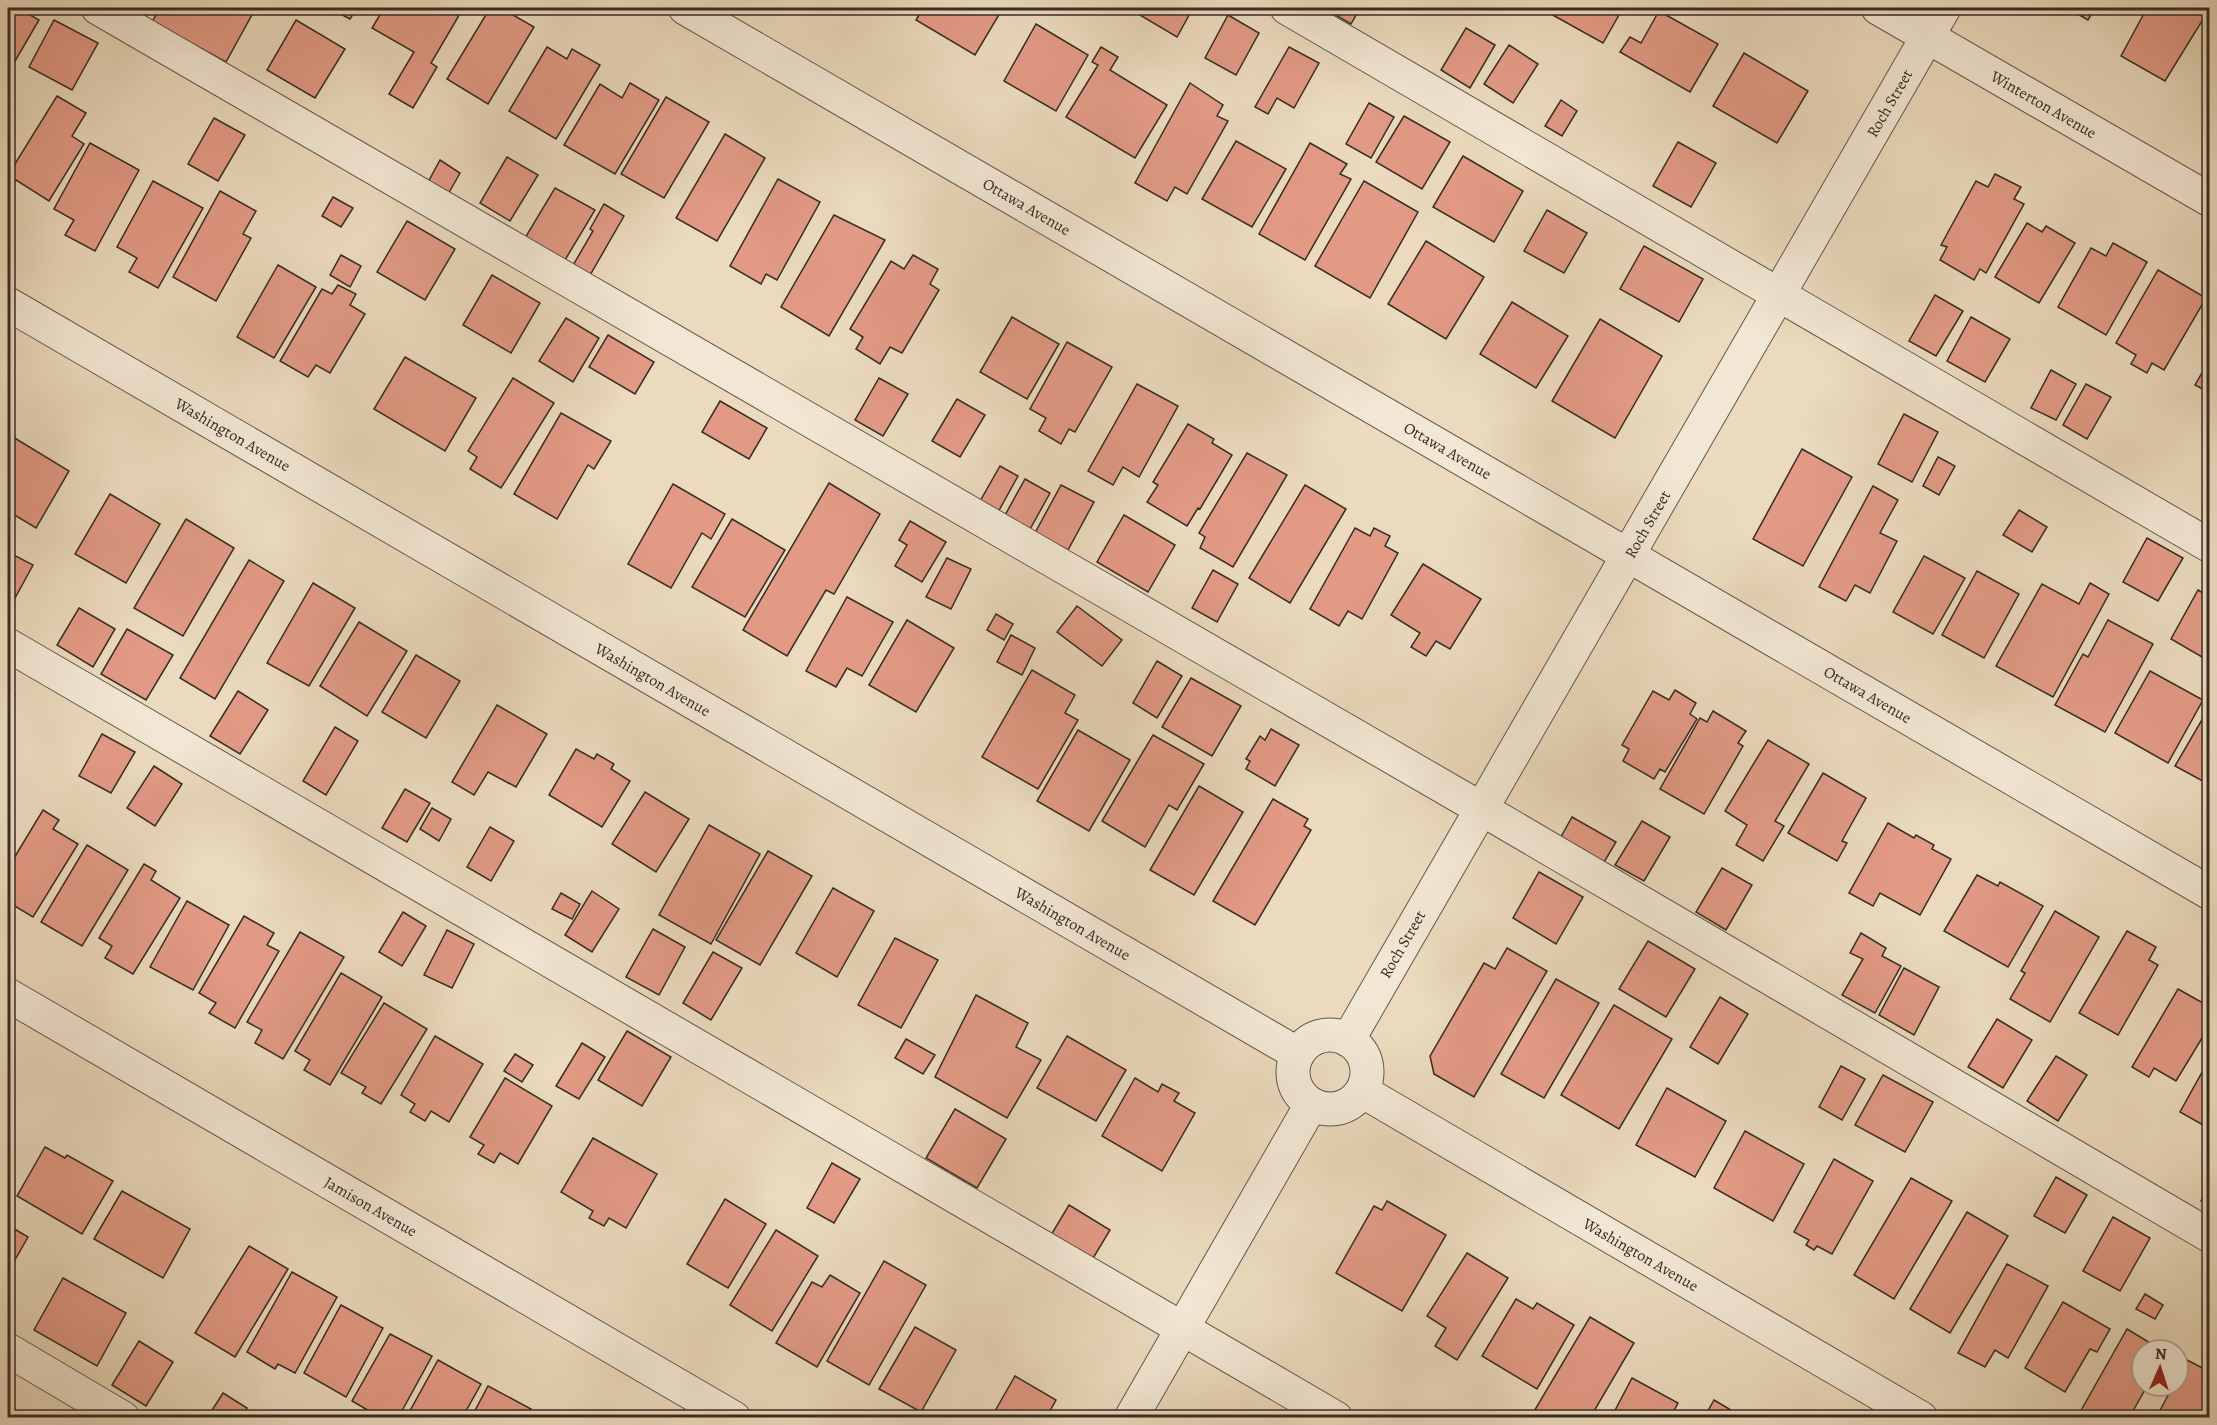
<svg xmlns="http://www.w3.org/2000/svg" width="2217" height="1425" font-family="Alegreya,serif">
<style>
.building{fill:#e29a85;stroke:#372d24;stroke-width:1.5}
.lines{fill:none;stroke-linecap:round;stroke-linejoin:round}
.minor-casing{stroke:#64584a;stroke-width:35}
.minor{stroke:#f2e7d4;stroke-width:33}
.labels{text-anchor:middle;stroke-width:5;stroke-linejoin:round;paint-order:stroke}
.street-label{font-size:16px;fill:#372d24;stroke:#f2e7d4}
</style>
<rect width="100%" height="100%" fill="#ebdabd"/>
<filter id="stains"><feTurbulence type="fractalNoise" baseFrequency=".00333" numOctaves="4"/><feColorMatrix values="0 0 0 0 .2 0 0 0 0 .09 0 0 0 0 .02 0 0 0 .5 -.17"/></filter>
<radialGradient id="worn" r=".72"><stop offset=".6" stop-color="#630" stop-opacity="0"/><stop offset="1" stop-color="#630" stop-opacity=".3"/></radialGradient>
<g class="building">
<path d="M8 8H18L39 20 11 68 8 66Z"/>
<path d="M160 8H248L254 11 226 62 152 22Z"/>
<path d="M329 8H357L350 19Z"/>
<path d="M384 8H453L461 12 431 63 437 67 413 108 389 94 414 52 372 28Z"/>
<path d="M490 8H501L534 27 488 104 447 79Z"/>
<path d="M923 8H1003L975 55 916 20Z"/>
<path d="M1128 8H1193L1177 37Z"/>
<path d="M1323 8H1360L1351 24Z"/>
<path d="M1540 8H1623L1603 43Z"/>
<path d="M2067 8H2095L2088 20Z"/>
<path d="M2147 8H2210L2165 81 2121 56Z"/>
<path d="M1659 11 1718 44 1690 92 1620 52 1630 37 1641 43Z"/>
<path d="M1228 15 1259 33 1236 75 1205 58Z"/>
<path d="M54 20 98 43 72 90 29 67Z"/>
<path d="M296 20 345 49 315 98 267 70Z"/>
<path d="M1036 24 1088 55 1056 111 1004 81Z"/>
<path d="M1466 28 1495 45 1470 88 1441 70Z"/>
<path d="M1509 45 1538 64 1513 103 1484 84Z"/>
<path d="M547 47 567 59 572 49 600 65 556 139 509 111Z"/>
<path d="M1101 47 1118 57 1110 70 1167 105 1135 158 1066 117 1098 65 1092 62Z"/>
<path d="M1289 47 1319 63 1294 108 1277 98 1268 114 1255 107Z"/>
<path d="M1744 53 1808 91 1777 143 1713 106Z"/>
<path d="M630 83 659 100 615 174 564 145 600 84 622 98Z"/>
<path d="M1190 83 1223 105 1217 116 1228 121 1187 194 1175 187 1167 201 1135 183Z"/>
<path d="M57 96 86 113 72 136 84 144 49 201 8 175Z"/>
<path d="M666 97 709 122 664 198 621 174Z"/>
<path d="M1561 100 1577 111 1562 136 1545 126Z"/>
<path d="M1369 103 1394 117 1371 158 1346 144Z"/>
<path d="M1404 116 1450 142 1422 189 1376 162Z"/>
<path d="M214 118 245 135 218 181 188 164Z"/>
<path d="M725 134 765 158 717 241 676 218Z"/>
<path d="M1236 141 1286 169 1252 227 1202 199Z"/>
<path d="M1678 142 1716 163 1691 207 1653 186Z"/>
<path d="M90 143 139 170 95 251 65 235 74 220 54 209Z"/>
<path d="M1310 143 1347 164 1340 174 1351 179 1305 260 1259 234Z"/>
<path d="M1463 156 1523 191 1494 242 1433 207Z"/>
<path d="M507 157 538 175 510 221 480 203Z"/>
<path d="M440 160 460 173 447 196 427 184Z"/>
<path d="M1995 174 2021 187 2014 199 2024 204 1986 273 1980 269 1974 280 1940 260 1947 247 1941 245 1976 181 1988 187Z"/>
<path d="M778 179 820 202 777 280 766 274 761 284 730 266Z"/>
<path d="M153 181 203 208 158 288 129 272 137 258 117 247Z"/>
<path d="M1364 181 1418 212 1370 298 1315 266Z"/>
<path d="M555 188 595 210 565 260 525 238Z"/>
<path d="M220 191 256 211 243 234 251 238 216 301 173 277Z"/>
<path d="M333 197 353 208 341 227 322 216Z"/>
<path d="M604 204 624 216 589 277 572 267 593 231 590 229Z"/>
<path d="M1547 210 1587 233 1564 273 1524 251Z"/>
<path d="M834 215 885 240 829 336 781 307Z"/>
<path d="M407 221 455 249 425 300 377 272Z"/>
<path d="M2027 223 2042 232 2046 226 2075 243 2039 303 1995 277Z"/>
<path d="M1426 241 1484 277 1446 339 1388 304Z"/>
<path d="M2113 243 2147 262 2106 335 2058 307 2091 248 2106 256Z"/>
<path d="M1644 246 1703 279 1679 322 1620 289Z"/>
<path d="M341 255 361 266 350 287 330 275Z"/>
<path d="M913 255 938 269 930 284 939 290 902 353 890 347 880 364 856 349 863 337 850 329 891 261 904 269Z"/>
<path d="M278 265 316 287 274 358 237 337Z"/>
<path d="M2158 270 2206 298 2164 370 2152 363 2147 373 2131 364 2136 355 2116 343Z"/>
<path d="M492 275 540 303 511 353 463 325Z"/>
<path d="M338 285 356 294 350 305 365 314 330 373 316 365 308 377 280 361 322 289 332 294Z"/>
<path d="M1935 295 1963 311 1936 356 1909 341Z"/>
<path d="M1512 302 1568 336 1536 388 1480 354Z"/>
<path d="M1012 317 1059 344 1027 399 980 372Z"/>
<path d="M1971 317 2010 339 1985 382 1947 361Z"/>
<path d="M566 318 599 338 573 382 539 361Z"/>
<path d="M1600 319 1662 356 1615 438 1552 401Z"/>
<path d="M608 335 654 362 635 394 589 367Z"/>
<path d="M1067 342 1112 367 1075 432 1069 429 1061 444 1039 431 1046 418 1030 409Z"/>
<path d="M405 357 476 398 445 451 374 409Z"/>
<path d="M2210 359V393L2195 385Z"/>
<path d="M2051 370 2076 384 2056 420 2031 408Z"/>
<path d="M513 378 554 403 501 488 470 469 477 457 468 451Z"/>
<path d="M879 378 908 394 883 436 855 420Z"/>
<path d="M1137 384 1178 406 1139 477 1123 467 1113 485 1088 471Z"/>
<path d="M2086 384 2111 397 2087 439 2063 425Z"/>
<path d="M957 399 985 415 960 457 932 441Z"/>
<path d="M720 401 767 428 749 459 702 432Z"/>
<path d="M561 413 611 441 594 469 588 465 557 519 514 494Z"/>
<path d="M1904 414 1938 432 1912 482 1878 464Z"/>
<path d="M1188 424 1214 439 1212 443 1232 455 1200 509 1198 508 1187 526 1147 502 1158 485 1153 482Z"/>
<path d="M8 434 69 471 36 528 8 511Z"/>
<path d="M1802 449 1852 477 1803 566 1753 539Z"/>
<path d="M1247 453 1287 475 1233 567 1200 548 1205 537 1199 533Z"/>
<path d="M1938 457 1955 466 1939 495 1923 486Z"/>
<path d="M1000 466 1018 476 997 514 979 503Z"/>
<path d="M1025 479 1050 493 1029 531 1004 517Z"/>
<path d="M829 483 880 514 834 594 826 590 787 656 743 630Z"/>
<path d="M673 484 725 514 711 539 702 533 671 588 628 564Z"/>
<path d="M1061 485 1094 502 1068 550 1035 533Z"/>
<path d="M1305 485 1346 509 1290 603 1249 578Z"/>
<path d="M1873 486 1898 500 1880 533 1897 541 1870 593 1855 585 1846 601 1819 587Z"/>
<path d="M110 494 160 524 126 583 75 554Z"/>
<path d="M2019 510 2047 527 2032 552 2003 535Z"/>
<path d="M1124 515 1175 545 1148 592 1097 562Z"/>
<path d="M186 519 234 548 183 636 134 608Z"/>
<path d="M732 519 785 550 745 617 692 587Z"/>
<path d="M910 521 946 542 922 582 895 566 907 545 899 540Z"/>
<path d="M1355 528 1370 536 1374 528 1390 536 1385 546 1398 553 1362 619 1348 611 1339 626 1310 609Z"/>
<path d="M2147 538 2183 558 2158 601 2123 582Z"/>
<path d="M8 552 33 565 8 611Z"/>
<path d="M1924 556 1965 578 1933 634 1893 612Z"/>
<path d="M947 558 971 569 951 609 926 597Z"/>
<path d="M249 560 284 581 215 699 180 678Z"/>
<path d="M1423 564 1481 599 1450 649 1436 641 1426 656 1411 647 1420 633 1391 615Z"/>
<path d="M1213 570 1238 584 1217 622 1192 608Z"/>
<path d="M1977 571 2019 594 1984 658 1942 635Z"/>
<path d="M313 583 355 608 309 686 267 663Z"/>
<path d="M2090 583 2109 594 2053 697 1996 666 2042 584 2079 604Z"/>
<path d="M2198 590 2210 597V644L2202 657 2171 639Z"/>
<path d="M847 597 893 622 862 676 847 668 836 687 806 671Z"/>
<path d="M1077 606 1122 640 1102 666 1057 632Z"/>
<path d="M79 608 115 629 93 667 57 645Z"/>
<path d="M996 614 1013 624 1004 640 987 630Z"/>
<path d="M907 620 954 648 916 712 869 685Z"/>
<path d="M2108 620 2153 644 2105 732 2055 705 2083 654 2088 657Z"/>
<path d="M359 622 407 651 367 716 320 686Z"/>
<path d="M127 629 173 655 146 700 101 674Z"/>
<path d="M1011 635 1035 648 1022 675 997 662Z"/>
<path d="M416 655 460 681 426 738 382 712Z"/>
<path d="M1157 661 1182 676 1157 718 1133 703Z"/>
<path d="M1032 670 1075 695 1065 713 1078 720 1038 789 982 757Z"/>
<path d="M2150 671 2203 700 2168 763 2115 733Z"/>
<path d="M1191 678 1241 706 1212 756 1162 727Z"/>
<path d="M8 690 15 695 8 709Z"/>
<path d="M1675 690 1696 703 1690 714 1697 719 1665 772 1660 769 1654 779 1623 761 1629 749 1622 745 1653 691 1669 700Z"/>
<path d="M238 691 268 710 240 754 210 736Z"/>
<path d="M497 705 547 734 516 787 488 772 474 795 452 782Z"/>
<path d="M2210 706V785L2175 766Z"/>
<path d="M1713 711 1746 731 1738 743 1743 746 1704 814 1660 789 1700 718 1707 722Z"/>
<path d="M335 727 358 741 326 795 303 781Z"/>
<path d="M1271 729 1299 745 1275 786 1246 769 1250 761 1246 759 1260 736 1265 740Z"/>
<path d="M1078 730 1130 760 1089 831 1037 801Z"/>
<path d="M102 734 135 752 111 793 79 776Z"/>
<path d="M1153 735 1204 764 1177 810 1169 805 1145 847 1102 821Z"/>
<path d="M1768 740 1809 764 1775 821 1784 826 1763 861 1736 845 1747 825 1725 811Z"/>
<path d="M576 749 594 759 597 754 614 764 611 769 630 781 602 827 549 795Z"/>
<path d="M154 766 182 784 155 826 127 808Z"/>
<path d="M1823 773 1866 798 1842 841 1847 843 1837 861 1788 833Z"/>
<path d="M1199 786 1243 812 1194 895 1150 870Z"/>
<path d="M405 789 430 803 407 842 382 828Z"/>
<path d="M645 792 689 819 656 872 612 844Z"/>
<path d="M1273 799 1308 819 1304 826 1311 830 1255 925 1213 901Z"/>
<path d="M432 808 451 819 439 841 420 829Z"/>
<path d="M43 810 59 820 53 829 78 844 33 917 8 902V868Z"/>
<path d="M1572 817 1616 842 1600 869 1557 844Z"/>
<path d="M1642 821 1670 837 1644 881 1615 865Z"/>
<path d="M1888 823 1914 838 1916 835 1934 845 1932 849 1951 859 1920 915 1880 893 1873 906 1849 893Z"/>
<path d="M709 825 760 854 711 944 659 915Z"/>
<path d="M490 827 514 841 491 881 467 867Z"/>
<path d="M87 845 128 870 82 946 41 922Z"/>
<path d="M768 851 812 876 760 965 716 940Z"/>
<path d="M144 864 156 871 151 880 180 898 133 974 105 958 112 946 99 938Z"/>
<path d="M1722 868 1752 885 1726 930 1696 912Z"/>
<path d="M1539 872 1583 897 1556 944 1513 918Z"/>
<path d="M1977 875 1998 886 2000 882 2043 906 2008 967 1944 931Z"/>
<path d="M833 888 874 911 837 977 796 953Z"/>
<path d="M592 891 619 909 592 952 565 935Z"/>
<path d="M561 893 580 904 572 919 552 909Z"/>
<path d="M187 901 229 925 193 990 150 967Z"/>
<path d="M2055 911 2099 937 2050 1022 2010 999 2025 973 2021 971Z"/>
<path d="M403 912 426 926 402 966 379 952Z"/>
<path d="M244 916 274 933 267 945 279 951 235 1028 209 1013 216 1003 199 993Z"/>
<path d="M653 929 685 947 659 995 626 977Z"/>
<path d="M447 930 474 944 452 988 424 975Z"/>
<path d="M2127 931 2156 947 2149 960 2158 965 2118 1035 2079 1013Z"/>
<path d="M300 932 344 957 283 1059 255 1043 262 1030 247 1022Z"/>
<path d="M1861 933 1886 948 1882 956 1901 966 1875 1013 1842 995 1863 959 1850 953Z"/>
<path d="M895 938 938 960 901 1028 858 1005Z"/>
<path d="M1648 941 1695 969 1666 1017 1619 989Z"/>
<path d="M1507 948 1547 971 1474 1097 1434 1074 1430 1056 1484 963 1495 969Z"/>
<path d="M713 952 742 968 711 1020 683 1003Z"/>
<path d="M1904 968 1939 987 1914 1035 1879 1015Z"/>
<path d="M341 973 382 997 330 1085 304 1070 310 1060 295 1051Z"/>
<path d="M1556 979 1599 1003 1544 1098 1501 1074Z"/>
<path d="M2178 989 2210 1007V1025L2176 1081 2154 1068 2149 1077 2132 1067Z"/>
<path d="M976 995 1028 1023 1016 1047 1041 1060 1007 1118 935 1077Z"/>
<path d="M1720 997 1748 1014 1718 1064 1690 1047Z"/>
<path d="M384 1003 427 1029 381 1104 362 1093 366 1087 341 1073Z"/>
<path d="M1614 1005 1672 1039 1619 1129 1561 1095Z"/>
<path d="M1997 1019 2032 1040 2003 1088 1968 1067Z"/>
<path d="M627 1031 671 1057 642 1106 598 1080Z"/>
<path d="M435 1036 483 1064 449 1122 431 1111 425 1121 410 1112 415 1104 401 1095Z"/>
<path d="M1067 1036 1126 1070 1096 1121 1037 1088Z"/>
<path d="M906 1039 935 1055 923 1074 895 1058Z"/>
<path d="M582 1043 605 1057 579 1099 556 1086Z"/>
<path d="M515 1054 533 1065 522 1082 504 1071Z"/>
<path d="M2056 1056 2087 1075 2058 1121 2027 1101Z"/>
<path d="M2210 1058V1129L2180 1112Z"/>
<path d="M1841 1066 1865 1079 1842 1120 1819 1107Z"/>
<path d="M1883 1075 1933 1102 1905 1152 1855 1125Z"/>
<path d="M505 1078 552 1106 518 1164 500 1153 494 1163 478 1154 484 1145 470 1137Z"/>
<path d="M1135 1078 1158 1092 1162 1084 1179 1093 1174 1101 1195 1113 1162 1171 1102 1136Z"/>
<path d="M1667 1088 1726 1121 1695 1177 1636 1145Z"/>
<path d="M955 1109 1006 1139 977 1188 926 1158Z"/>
<path d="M1745 1131 1804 1164 1773 1221 1714 1188Z"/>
<path d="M593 1138 657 1174 626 1228 609 1218 604 1226 589 1218 593 1211 561 1192Z"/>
<path d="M45 1147 65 1158 67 1155 113 1181 82 1234 17 1196Z"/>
<path d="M1834 1159 1873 1181 1832 1254 1817 1246 1814 1250 1806 1245 1809 1240 1794 1232Z"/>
<path d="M832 1163 860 1179 834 1223 807 1208Z"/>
<path d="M2056 1177 2087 1195 2065 1233 2034 1216Z"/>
<path d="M1911 1178 1952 1201 1894 1299 1854 1275Z"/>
<path d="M2210 1186V1205L2201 1201Z"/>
<path d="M122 1191 190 1229 163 1278 94 1239Z"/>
<path d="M725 1199 766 1224 728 1288 687 1264Z"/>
<path d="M1387 1201 1446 1235 1402 1311 1336 1273 1374 1206 1382 1210Z"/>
<path d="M1069 1205 1110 1230 1092 1260 1051 1235Z"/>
<path d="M1967 1212 2008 1236 1950 1333 1910 1309Z"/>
<path d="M2113 1217 2150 1238 2120 1291 2083 1271Z"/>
<path d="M8 1225 28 1237 8 1272Z"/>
<path d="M776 1230 818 1256 772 1331 730 1305Z"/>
<path d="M249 1246 288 1269 235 1357 195 1333Z"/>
<path d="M1467 1253 1508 1278 1457 1360 1435 1346 1446 1328 1427 1316Z"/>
<path d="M884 1261 926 1285 869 1385 827 1361Z"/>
<path d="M2007 1264 2048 1286 2008 1358 1995 1350 1985 1367 1958 1353Z"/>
<path d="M292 1272 337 1297 295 1373 278 1364 275 1369 247 1352Z"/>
<path d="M830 1275 860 1293 817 1367 776 1343 812 1282 822 1287Z"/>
<path d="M63 1278 126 1313 97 1366 34 1330Z"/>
<path d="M2145 1294 2163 1305 2155 1319 2136 1309Z"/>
<path d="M1516 1299 1533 1309 1537 1303 1574 1325 1537 1389 1482 1356Z"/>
<path d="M2063 1302 2110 1329 2097 1352 2090 1349 2065 1392 2025 1368Z"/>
<path d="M341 1305 383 1328 346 1397 304 1373Z"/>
<path d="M1590 1317 1634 1343 1590 1418H1530Z"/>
<path d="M915 1327 956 1350 921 1412 879 1389Z"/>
<path d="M2127 1329 2162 1350H2142V1386H2147L2129 1418H2085L2079 1414Z"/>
<path d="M390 1334 432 1356 398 1418H381L352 1401Z"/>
<path d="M139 1341 173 1362 146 1406 112 1385Z"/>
<path d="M438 1360 481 1384 462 1418H406Z"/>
<path d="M2187 1360 2210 1372V1418H2156L2173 1386H2178V1377Z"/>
<path d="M1015 1376 1056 1400 1046 1418H991Z"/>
<path d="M1632 1378 1678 1403 1670 1418H1611Z"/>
<path d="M488 1386 531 1409 526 1418H471Z"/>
<path d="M223 1393 247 1408 241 1418H207Z"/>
<path d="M1714 1400 1731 1410 1727 1418H1704Z"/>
</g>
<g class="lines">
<defs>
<g id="minor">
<path d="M98 8 1480 808 2210 1236"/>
<path d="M685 8 2210 893"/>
<path d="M1287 8 2210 546"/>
<path d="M1878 8 2210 200"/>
<path d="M8 304 1298 1054"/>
<path d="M8 645 1336 1418"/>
<path d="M8 995 734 1418"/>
<circle cx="1330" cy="1072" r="37"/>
<path d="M1348 1040 1944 8"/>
<path d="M1362 1091 1921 1418"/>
<path d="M8 1350 123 1418"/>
<path d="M1131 1418 1311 1105"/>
</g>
</defs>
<use href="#minor" class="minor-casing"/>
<use href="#minor" class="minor"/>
</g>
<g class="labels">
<g class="street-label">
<text transform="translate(1889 103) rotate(-60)" y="6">Roch Street</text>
<text transform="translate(2044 104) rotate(30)" y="6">Winterton Avenue</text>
<text transform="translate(1027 206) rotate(30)" y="6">Ottawa Avenue</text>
<text transform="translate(233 434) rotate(30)" y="6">Washington Avenue</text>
<text transform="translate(1448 450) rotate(30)" y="6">Ottawa Avenue</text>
<text transform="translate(1647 524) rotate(-60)" y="6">Roch Street</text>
<text transform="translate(653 679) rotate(30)" y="6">Washington Avenue</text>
<text transform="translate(1868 694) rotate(30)" y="6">Ottawa Avenue</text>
<text transform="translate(1073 923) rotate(30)" y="6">Washington Avenue</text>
<text transform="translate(1402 944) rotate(-60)" y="6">Roch Street</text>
<text transform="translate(371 1206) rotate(30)" y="6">Jamison Avenue</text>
<text transform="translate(1641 1254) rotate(30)" y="6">Washington Avenue</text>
</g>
</g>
<rect width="2217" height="1425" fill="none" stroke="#ebdabd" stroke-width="30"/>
<rect x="9" y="9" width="2199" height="1407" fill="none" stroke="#372d24" stroke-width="3"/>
<rect x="15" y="15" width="2187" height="1395" fill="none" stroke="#372d24" stroke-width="1.5"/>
<g transform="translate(2160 1368) rotate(3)"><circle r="28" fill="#f2e7d4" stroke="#a79d8e" stroke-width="1.5"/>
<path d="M0-4.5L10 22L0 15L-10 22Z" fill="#8f2418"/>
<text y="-9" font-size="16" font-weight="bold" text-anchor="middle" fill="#372d24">N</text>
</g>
<rect width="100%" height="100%" filter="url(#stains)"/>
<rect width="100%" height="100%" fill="url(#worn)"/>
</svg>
